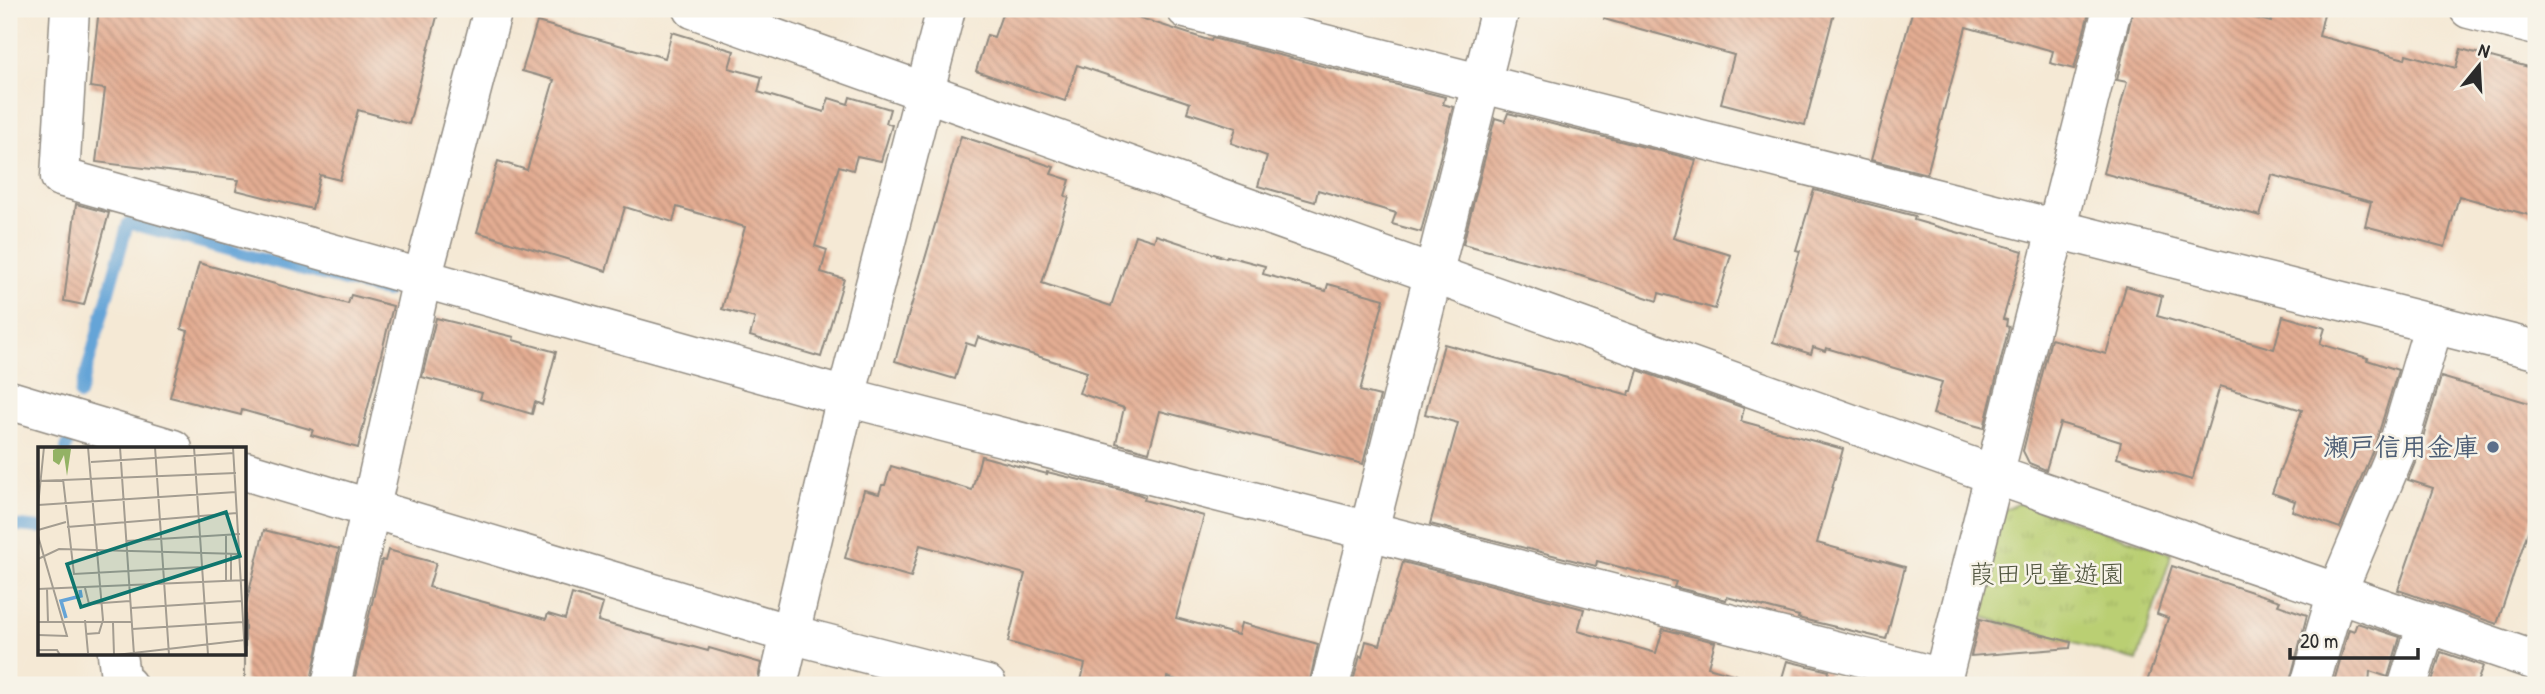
<svg xmlns="http://www.w3.org/2000/svg" width="2545" height="694" font-family="'Patrick Hand','Klee One',sans-serif">
<style>
.grass{fill:url(#grass-tufts);stroke:#727d4f;stroke-width:2}
.lines{fill:none;stroke-linecap:round;stroke-linejoin:round}
.stream{stroke:#65a4d7;stroke-width:12}
.building{fill:url(#building-back-hatch)}
.minor-casing{stroke:#908a80;stroke-width:41}
.tertiary-casing{stroke:#908a80;stroke-width:41}
.minor{stroke:#fff;stroke-width:38}
.tertiary{stroke:#fff;stroke-width:38}
.service-dot{fill:#5c6f8a;stroke:#f7f3e8;stroke-width:2.5}
.labels{text-anchor:middle;stroke-width:5;stroke-linejoin:round;paint-order:stroke}
.service-label{font-size:26px;font-weight:bold;fill:#4e5e75;stroke:#f7f3e8;text-anchor:end}
.park-label{font-size:26px;fill:#4f543d;stroke:#f7f3e8}
.inset-river{fill:none;stroke:#65a4d7;stroke-width:3.5}
.inset-road{fill:none;stroke:#a49d91;stroke-width:2}
.view{fill:#0f766e;fill-opacity:0.15;stroke:#0f766e;stroke-width:3.5}
.inset-edge{fill:none;stroke:#2b2b2b;stroke-width:3.5}
</style>
<defs>
<pattern id="grass-tufts" width="24" height="20" patternUnits="userSpaceOnUse" patternTransform="scale(1.75)"><rect width="24" height="20" fill="#bacf73"/><path d="M3 7l-1-3M5 7V3M7 7l1-3M15 17l-1-3M17 17v-4M19 17l1-3" fill="none" stroke="#a0b264"/></pattern>
<pattern id="building-back-hatch" width="6" height="6" patternUnits="userSpaceOnUse" patternTransform="scale(1.75)"><rect width="6" height="6" fill="#e4ad93"/><path d="M-1 5l2 2M0 0l6 6M5-1l2 2" fill="none" stroke="#b98d78"/></pattern>
</defs>
<rect width="100%" height="100%" fill="#f7f3e8"/>
<filter id="ink" filterUnits="userSpaceOnUse"><feTurbulence type="fractalNoise" baseFrequency=".0143" numOctaves="2"/><feDisplacementMap in="SourceGraphic" scale="14" xChannelSelector="R" yChannelSelector="G"/><feConvolveMatrix kernelMatrix="1 2 1 2 8 2 1 2 1" color-interpolation-filters="sRGB"/></filter>
<filter id="wash" filterUnits="userSpaceOnUse"><feTurbulence type="fractalNoise" baseFrequency=".00686" numOctaves="4" result="noise"/><feDisplacementMap in="SourceGraphic" scale="28" xChannelSelector="R" yChannelSelector="G"/><feGaussianBlur stdDeviation="1.57" result="paint"/><feColorMatrix in="noise" values="0 0 0 0 0 0 0 0 0 0 0 0 0 0 0 0 0 1.4 0 .05"/><feComposite in="paint" operator="in"/></filter>
<g filter="url(#wash)">
<rect width="100%" height="100%" fill="#f5e9d5"/>
<path class="grass" d="M2018 503 2172 553 2137 661 1975 615 2005 509Z"/>
<g class="lines">
<g class="stream">
<path d="M80 395 128 223 386 292"/>
<path d="M66 449 68 442"/>
<path d="M9 525 40 528"/>
</g>
</g>
<g id="blocks">
<g class="building">
<path d="M99 9H439L409 124 358 110 340 180 320 175 312 209 236 190 239 180 96 162 105 89 90 87Z"/>
<path d="M1004 9H1113L1211 41 1212 38 1445 97 1443 104 1453 107 1421 232 1392 224 1396 213 1318 190 1315 202 1258 186 1267 156 1231 143 1236 128 1187 112 1190 103 1077 65 1065 101 976 71 987 35 994 37Z"/>
<path d="M1606 9H1835L1805 125 1721 103 1734 55 1604 19Z"/>
<path d="M1913 9H2090L2074 69 2050 63 2053 51 1966 27 1927 174 1871 160Z"/>
<path d="M2133 9H2221L2271 22 2275 9H2325L2319 36 2405 59 2406 54 2456 68 2461 49 2536 69V217L2459 196 2445 247 2365 226 2371 202 2272 175 2260 216 2103 173 2127 82 2117 80Z"/>
<path d="M537 22 665 58 672 32 734 51 729 68 762 77 758 92 824 112 829 98 848 104 850 97 890 109 886 123 892 125 881 161 857 156 853 170 839 166 815 246 827 250 821 272 844 279 821 357 750 336 755 318 722 309 745 227 677 207 673 222 625 207 606 271 477 232 498 161 527 170 554 80 522 71Z"/>
<path d="M1508 113 1696 160 1673 238 1731 255 1715 309 1659 293 1657 301 1585 277 1463 244 1495 118 1505 121Z"/>
<path d="M961 136 1054 167 1051 174 1070 180 1065 196 1069 197 1042 283 1111 306 1135 235 1154 241 1156 235 1226 258 1227 256 1265 266 1263 274 1326 291 1328 284 1384 299 1360 391 1380 396 1363 464 1160 411 1149 452 1116 443 1124 408 1079 393 1087 372 978 337 975 346 966 343 955 379 895 361Z"/>
<path d="M1814 190 1915 216 1914 220 2023 251 2003 319 2007 320 2006 326 2009 327 1984 428 1933 414 1942 382 1826 348 1825 351 1813 347 1811 354 1773 342 1800 251 1796 250Z"/>
<path d="M76 204 109 213 84 305 64 301Z"/>
<path d="M199 263 348 304 351 295 393 306 358 448 311 435 313 430 242 410 241 415 170 397 188 331 181 329Z"/>
<path d="M2126 286 2162 296 2157 316 2274 349 2283 316 2325 328 2320 344 2368 358 2367 360 2398 370 2375 445 2340 528 2292 511 2295 501 2272 493 2302 410 2220 386 2192 480 2117 458 2121 442 2060 423 2046 470 2029 463 2023 451 2051 339 2106 354Z"/>
<path d="M436 318 514 337 513 340 556 352 542 405 535 402 532 414 480 399 482 393 422 377Z"/>
<path d="M1444 344 1629 395 1630 391H1632L1638 370 1744 408 1741 421 1843 449 1817 543 1905 567 1886 639 1798 618 1799 616 1727 597 1726 600 1674 587 1676 582 1597 561 1596 566 1430 524 1458 423 1425 414Z"/>
<path d="M2441 377 2536 405V507L2497 624 2398 590 2433 488 2408 480 2417 458Z"/>
<path d="M981 456 1047 474V472L1138 494 1145 497 1144 500 1204 516 1176 618 1238 635 1241 623 1318 644 1309 685H1192L1167 677 1165 685H1080L1085 664 1008 642 1025 574 920 545 911 577 845 558 864 490 879 494 882 485H885L891 466 972 490Z"/>
<path d="M264 530 339 549 310 685H263L245 681V608Z"/>
<path d="M388 550 436 563 429 587 546 619 548 614 565 619 572 594 603 604 598 621 708 651 709 648 761 663 757 685H353L382 560 385 561Z"/>
<path d="M1403 562 1584 609 1578 631 1656 653 1663 629 1715 642 1708 667 1736 675 1734 685H1352L1360 656 1362 657 1366 641 1380 645Z"/>
<path d="M2172 566 2280 601 2278 605 2307 615 2289 685H2146L2168 618 2157 614Z"/>
<path d="M1980 619 2071 642 2070 648 1971 656Z"/>
<path d="M2357 623 2400 637 2388 677 2370 671 2369 685H2333L2349 629 2354 631Z"/>
<path d="M2441 652 2483 666 2476 685H2431Z"/>
<path d="M1787 661 1829 671 1825 685H1780Z"/>
</g>
</g>
</g>
<g filter="url(#ink)">
<use href="#blocks" fill-opacity="0" stroke="#908a80" stroke-width="2"/>
<g class="lines">
<defs>
<g id="minor">
<path d="M70 9 60 177 846 397 1943 678"/>
<path d="M693 9 1995 475 2536 661"/>
<path d="M1186 9 2536 350"/>
<path d="M2469 9 2536 26"/>
<path d="M9 400 173 449"/>
<path d="M245 471 790 634 987 685"/>
<path d="M117 654 121 684 127 685"/>
<path d="M331 685 422 279 493 9"/>
<path d="M778 685 846 397"/>
<path d="M1330 685 1500 9"/>
<path d="M1941 685 2112 9"/>
<path d="M2310 685 2337 592 2396 452 2434 324"/>
<path d="M2408 685 2427 623"/>
</g>
<path id="tertiary" d="M846 397 946 9"/>
</defs>
<use href="#minor" class="minor-casing"/>
<use href="#tertiary" class="tertiary-casing"/>
<use href="#minor" class="minor"/>
<use href="#tertiary" class="tertiary"/>
</g>
</g>
<circle class="service-dot" cx="2493" cy="447" r="7"/>
<g class="labels">
<g class="service-label">
<text x="2479" y="456">瀬戸信用金庫</text>
</g>
<g class="park-label">
<text x="2047" y="583">葭田児童遊園</text>
</g>
</g>
<g transform="translate(38 447)">
<rect width="208" height="208" fill="#f5e9d5"/>
<path d="M22 0 33 2 29 29 26 8 21 18 15 14V3Z" fill="#93b265"/>
<path class="inset-river" d="M28 171 23 154 43 149 42 143"/>
<path class="inset-road" d="M82 0 96 208M117 0 131 208M156 0 170 208M195 0 207 208M53 15 196 6M25 32 36 127 164 120M0 34 198 26M0 58 198 45M0 59 6 0M29 80 199 66M0 83 28 75M188 88V134M0 89 29 189 0 188M88 94 202 87M193 107V134M0 112 21 102 202 107M47 141 51 157 92 154M0 142 209 133M9 142 10 175M93 161 204 154M47 173 50 206M0 175H94M75 176 76 208M94 182 205 175M48 187 61 186 65 173 50 0M0 203H19L22 208M78 208 207 193"/>
<path class="view" d="M188 65 202 109 43 160 29 117Z"/>
<rect width="208" height="208" class="inset-edge"/>
</g>
<rect width="2545" height="694" fill="none" stroke="#f7f3e8" stroke-width="35"/>
<g transform="translate(2479 66) rotate(18)" stroke="#f7f3e8" stroke-width="5" paint-order="stroke">
<path d="M0-5L12 26L0 18L-12 26Z" fill="#2b2b2b"/>
<text y="-10" font-size="19" font-weight="bold" text-anchor="middle" fill="#2b2b2b">N</text>
</g>
<path d="M2290 648v10h128v-10" fill="none" stroke="#2b2b2b" stroke-width="3.5"/>
<text x="2300" y="648" font-size="21" fill="#2b2b2b" stroke="#f7f3e8" stroke-width="5" paint-order="stroke">20 m</text>
</svg>
